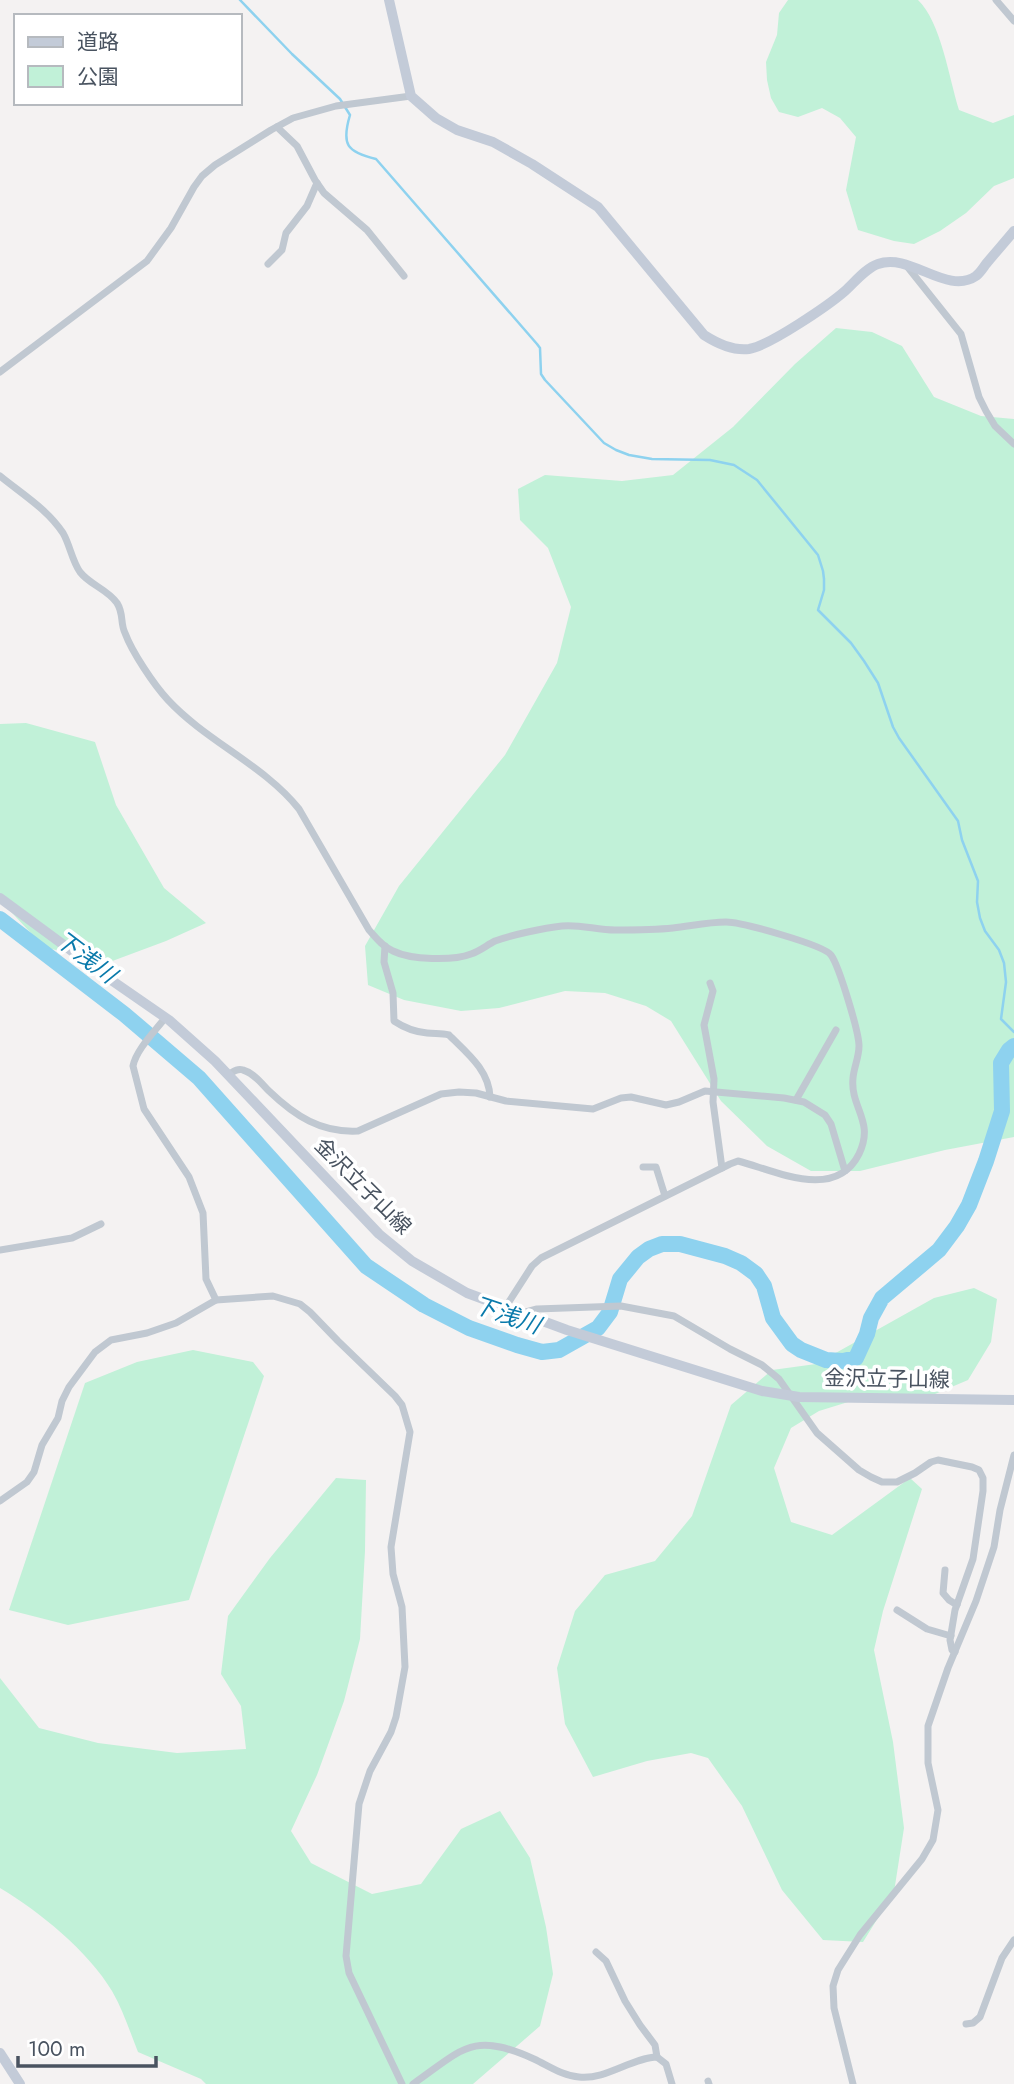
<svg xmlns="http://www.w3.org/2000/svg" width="1014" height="2084" font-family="Jost,'Noto Sans JP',sans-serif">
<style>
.green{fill:#c1f1d8}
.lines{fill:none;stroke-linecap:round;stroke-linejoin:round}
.stream{stroke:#8ed2ef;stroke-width:2.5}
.river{stroke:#8ed2ef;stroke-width:16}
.street{stroke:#c0c8d1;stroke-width:7}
.secondary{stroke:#c3cbd8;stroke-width:10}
.labels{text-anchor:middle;stroke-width:7;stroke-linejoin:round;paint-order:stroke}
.street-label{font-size:21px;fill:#495360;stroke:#fff}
.water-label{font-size:23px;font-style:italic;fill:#097aab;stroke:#fff}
</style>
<rect width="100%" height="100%" fill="#f4f2f2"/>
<g class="green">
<path d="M788 0H918C941 22 949 78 959 110L993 123 1014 115V178L994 186 966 213 940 231 914 244 894 241 858 230 846 190 856 137 840 118 822 108 798 117 779 112 771 98 767 80 766 62 777 35 779 13Z"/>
<path d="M836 328 872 332 902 346 934 397 981 416 1014 419V1137L945 1150 860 1171H811L767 1146 721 1101 671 1021 646 1006 605 993 565 991 499 1008 461 1011 404 1000 368 985 365 946 399 886 505 755 557 663 571 607 548 548 520 520 518 489 545 475 622 481 673 475 733 427 795 364Z"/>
<path d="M26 723 95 742 116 805 164 888 206 923 166 941 107 963 44 947 0 900V724Z"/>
<path d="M974 1288 997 1299 991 1342 968 1380 928 1397 861 1398 819 1411 791 1428 774 1468 791 1522 832 1535 910 1478 922 1489 883 1611 874 1650 893 1742 904 1828 894 1892 863 1942 823 1940 782 1890 742 1806 708 1758 691 1753 647 1761 593 1777 565 1724 557 1668 575 1611 605 1575 655 1561 692 1516 731 1405 772 1370 816 1364 934 1298Z"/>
<path d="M193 1350 253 1362 264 1376 189 1600 68 1625 9 1610 85 1383 137 1362Z"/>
<path d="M336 1478 366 1480 365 1551 360 1639 344 1701 317 1775 291 1831 311 1863 372 1894 421 1884 461 1829 500 1811 530 1858 546 1927 553 1974 540 2026 473 2084H206L201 2079 138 2052C130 2032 123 2010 112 1991 89 1952 39 1911 0 1888V1678L39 1728 98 1743 177 1753 246 1749 241 1706 221 1674 228 1616 270 1558Z"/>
</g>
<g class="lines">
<path class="stream" d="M240 0 292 54 340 99 350 115C341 145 347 152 376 159L537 344 540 348 541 374 545 380 604 443 616 450 629 455 652 459 710 460 734 465 757 480 818 555 823 571 824 579V590L818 610 851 643 864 661 878 683 893 727 899 738 958 821 962 840 978 881 977 902 980 918 985 931 999 950 1004 963 1006 982 1001 1019 1014 1032"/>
<path class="river" d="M0 919 124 1014 199 1078 366 1266 424 1305 469 1328 517 1345 542 1352 559 1350 598 1328 610 1312 620 1279 638 1257 649 1249 662 1244H680L725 1256 741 1263 756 1274 764 1286 773 1318 792 1344 801 1350 826 1360 843 1361 856 1358 867 1334 871 1318 882 1298 939 1250 957 1226 969 1205 986 1161 1002 1111 1001 1063 1009 1050 1014 1046"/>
<g class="street">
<path d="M996 0 1014 21"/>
<path d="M277 127 297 146 315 180 324 193 367 230 404 276"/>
<path d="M268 264 282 250 286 233 307 206 317 183"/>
<path d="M906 265 961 334 979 397 986 411 995 426 1014 444"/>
<path d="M0 372 147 261 171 228 194 187 202 176 215 165 271 130 293 118 336 106 411 96"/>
<path d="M0 476C22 494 47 509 63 533 70 545 72 561 80 572 90 585 107 589 117 603 124 614 120 623 125 633 132 652 154 685 168 700 206 741 264 765 299 809L369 930C376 938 383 947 393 951 411 960 453 961 471 954 480 951 487 945 495 941 511 935 544 928 562 926 579 924 597 930 615 930 634 930 654 930 673 928 691 926 708 922 726 922 741 922 824 945 831 955 839 966 859 1032 859 1046 859 1057 854 1067 853 1078 850 1108 875 1121 859 1154 835 1202 774 1170 738 1161L730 1164 541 1258 532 1266 505 1308"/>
<path d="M385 946 384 962 393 993 394 1021C403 1027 416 1032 427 1033 435 1034 441 1033 449 1035 467 1053 489 1070 490 1097"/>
<path d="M710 983 713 991 704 1025 714 1079 713 1102 722 1168"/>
<path d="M165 1018C155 1031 136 1050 133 1066L144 1109 189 1177 203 1213 206 1279 216 1300"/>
<path d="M228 1075C233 1072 237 1068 243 1070 254 1073 262 1084 269 1091 295 1116 321 1133 358 1131L441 1094 459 1092 476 1093 506 1101 593 1109 621 1098 631 1097 666 1105 679 1102 705 1091 784 1098 804 1102 825 1115 831 1124 845 1171"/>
<path d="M796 1100 836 1030"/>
<path d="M643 1167H656L665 1196"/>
<path d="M0 1250 72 1238 101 1224"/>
<path d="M522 1313 537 1309 621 1306 674 1316 730 1349 762 1365 779 1379 817 1433 859 1470 871 1477 882 1482H897L915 1473 931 1462 938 1460 972 1467 979 1470 983 1478V1491L973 1559 955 1610 950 1640 952 1650 955 1652"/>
<path d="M0 1501 27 1482 34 1472 42 1445 58 1418 62 1401 69 1387 95 1352 111 1340 147 1333 176 1323 216 1300 273 1296 300 1304 310 1312 338 1341 395 1396 402 1405 410 1432 391 1547 393 1574 402 1607 405 1667 396 1717 391 1732 370 1771 359 1804 346 1956 349 1973 402 2084"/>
<path d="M945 1570 943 1593 949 1600 957 1605"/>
<path d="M897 1610 927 1629 951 1636"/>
<path d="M596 1952 606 1961 625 2001 640 2025 655 2045 657 2057"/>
<path d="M966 2024 973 2023 980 2017 1002 1958 1014 1940"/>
<path d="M708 2081 709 2084"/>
<path d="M413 2084C463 2049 472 2031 534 2059 549 2066 563 2076 579 2077 606 2080 631 2058 657 2057L666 2064 672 2084"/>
<path d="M853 2084 834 2008 833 1986 838 1970 860 1935 922 1859 933 1840 938 1810 928 1763V1726L948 1668 976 1601 994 1547 1000 1510 1014 1455"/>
</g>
<g class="secondary">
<path d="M389 0 411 96 436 118 457 130 493 142 532 164 598 207 704 335C718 344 733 351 749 349 769 346 829 305 845 291 855 282 866 268 878 264 910 252 947 296 976 276 980 273 983 268 986 264 995 253 1005 242 1014 231"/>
<path d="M0 898 114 982 169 1020 215 1061 379 1234 412 1261 467 1293 567 1330 762 1391 799 1397 1014 1400"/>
<path d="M0 2053 20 2084"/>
</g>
</g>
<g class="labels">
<g class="street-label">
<text transform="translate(363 1186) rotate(45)" y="7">金沢立子山線</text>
<text transform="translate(887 1379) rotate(1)" y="7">金沢立子山線</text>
</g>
<g class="water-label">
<text transform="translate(86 957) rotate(37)" y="8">下浅川</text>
<text transform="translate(507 1315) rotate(19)" y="8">下浅川</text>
</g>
</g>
<rect x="14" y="14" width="228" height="91" fill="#ffffff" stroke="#b6babf" stroke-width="2"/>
<rect x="28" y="37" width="35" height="10" fill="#c3cbd8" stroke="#b6babf" stroke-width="2"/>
<text x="77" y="49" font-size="21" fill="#495360">道路</text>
<rect x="28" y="66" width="35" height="21" fill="#c1f1d8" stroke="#b6babf" stroke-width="2"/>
<text x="77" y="84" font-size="21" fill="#495360">公園</text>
<path d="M18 2056v10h138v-10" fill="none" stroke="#495360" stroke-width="3.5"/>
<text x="28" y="2056" font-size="21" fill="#495360" stroke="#ffffff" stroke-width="5" paint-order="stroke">100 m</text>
</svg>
